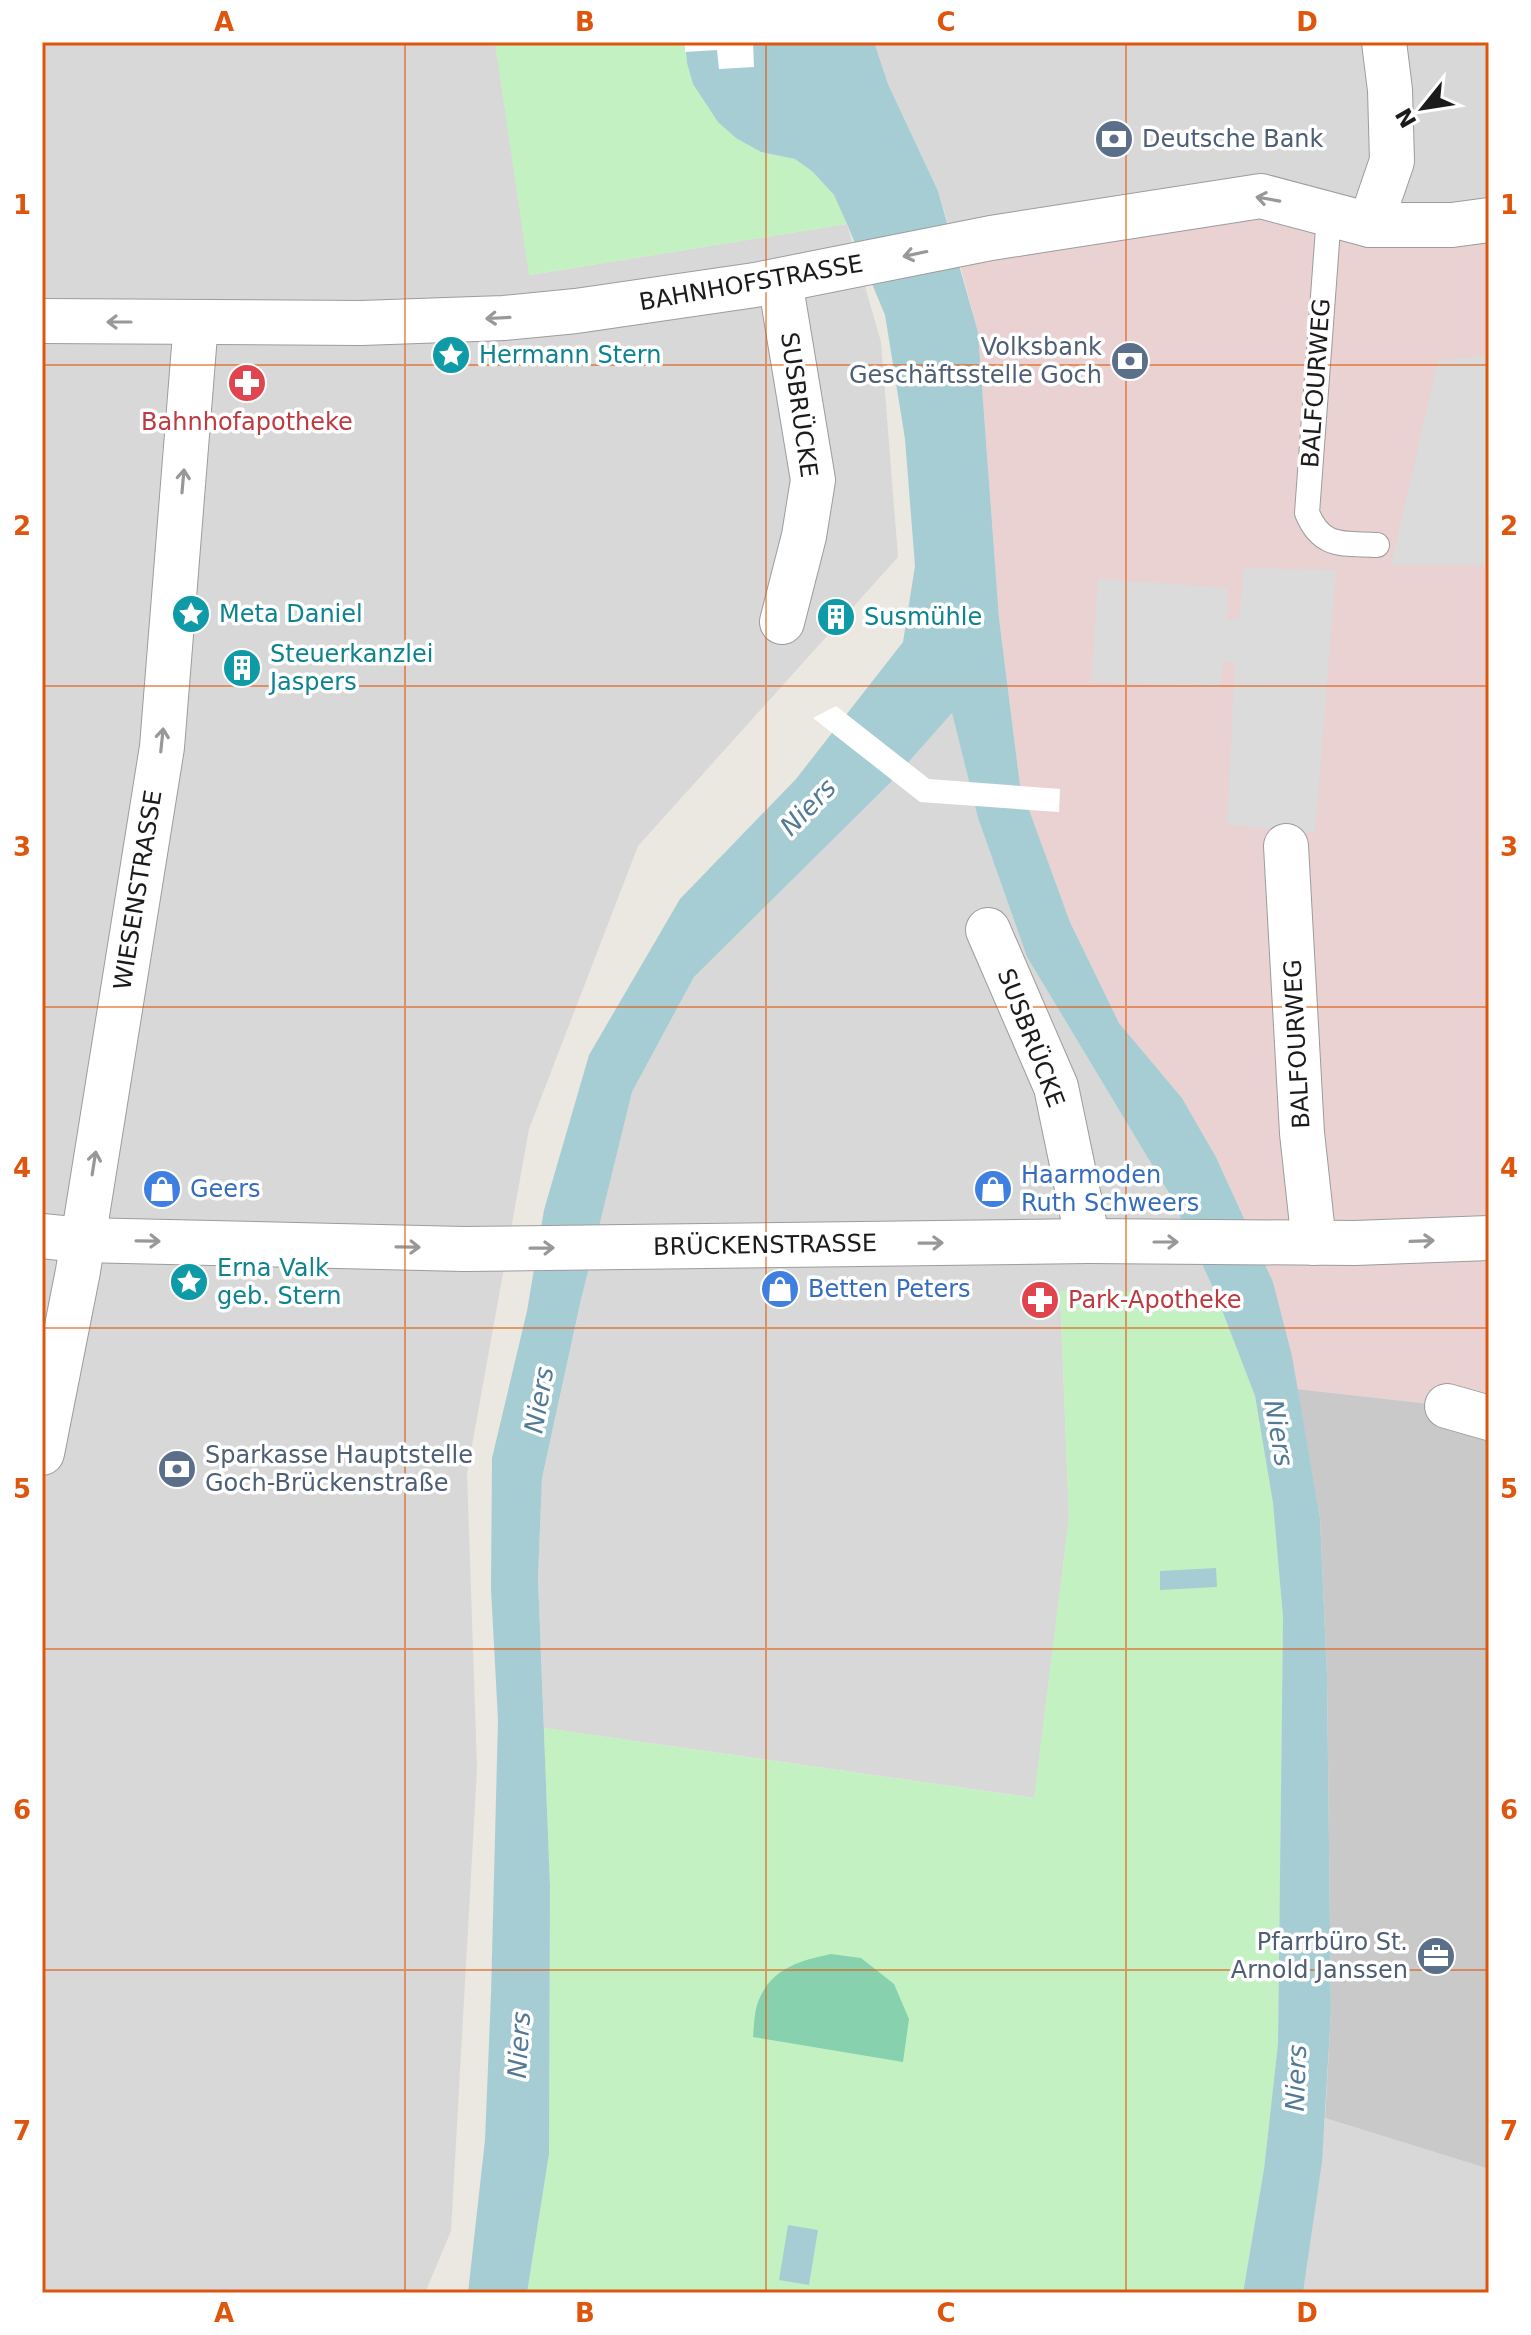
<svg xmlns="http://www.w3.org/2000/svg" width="1531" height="2335" font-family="'DejaVu Sans',sans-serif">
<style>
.residential{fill:#d9d8d8}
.commercial{fill:#ead2d3}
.religious{fill:#c9c9c9}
.park{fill:#c3f1c2}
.pitch{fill:#88d1af}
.parking{fill:#dbdbdb}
.water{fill:#a7cdd4}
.pier{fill:#fff}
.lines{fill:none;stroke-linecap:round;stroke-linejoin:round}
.service-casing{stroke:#9c9c9c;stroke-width:26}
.minor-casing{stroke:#9c9c9c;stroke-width:46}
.service{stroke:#fff;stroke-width:24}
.minor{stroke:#fff;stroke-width:44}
.oneway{stroke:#989898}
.grid{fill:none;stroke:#de560d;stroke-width:2;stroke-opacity:0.55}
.labels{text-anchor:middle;stroke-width:7;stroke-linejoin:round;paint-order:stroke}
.service-label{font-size:24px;fill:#4e5e75;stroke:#fff;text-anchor:start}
.street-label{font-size:24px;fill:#1b1b1b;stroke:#fff}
.culture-label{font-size:24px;fill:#0d838f;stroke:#fff;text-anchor:start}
.health-label{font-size:24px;fill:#be3a42;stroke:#fff}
.shop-label{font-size:24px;fill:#366cbe;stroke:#fff;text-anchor:start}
.water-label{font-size:26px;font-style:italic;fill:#517a96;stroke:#fff}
.neatline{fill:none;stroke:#de560d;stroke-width:3}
.grid-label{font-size:26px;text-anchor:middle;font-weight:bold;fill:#de560d}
</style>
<rect width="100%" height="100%" fill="#ebe7e1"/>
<g class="residential">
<path d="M42 42H495L530 275 847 224 881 342 898 557 638 846 529 1129 467 1473 477 1768 451 2231 425 2293H42Z"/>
<path d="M874 42H1489V220L955 246 938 191 888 84Z"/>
<path d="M952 713 978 818 1027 957 1169 1193 1215 1292H1060L1069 1517 1035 1798 544 1728 538 1578 542 1478 588 1270 632 1092 694 977 890 783Z"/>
<path d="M1325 2118 1489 2169V2293H1303L1320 2174Z"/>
</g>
<path class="commercial" d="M1261 196 1489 219V1418L1447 1406 1297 1389 1273 1282 1216 1157 1182 1098 1119 1023 1070 922 1020 785 999 618 978 332 955 246Z"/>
<path class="religious" d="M1297 1389 1447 1406 1489 1418V2169L1325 2118 1331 2012 1327 1676 1320 1518Z"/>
<g class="park">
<path d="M495 42H685L687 63 693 84 760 152 795 159 813 172 834 195 847 224 529 275Z"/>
<path d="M1060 1291 1215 1292 1255 1396 1273 1503 1283 1617 1278 2044 1264 2169 1243 2293H527L549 2154 550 1887 544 1728 1034 1798 1069 1517Z"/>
</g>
<path class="pitch" d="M831 1954 861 1958 894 1984 909 2019 903 2062 753 2037C754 2027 754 2015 757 2005 769 1969 798 1961 831 1954Z"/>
<g class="parking">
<path d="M1489 355V565H1391L1438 361Z"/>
<path d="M1244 568 1336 570 1315 833 1227 825 1235 662 1223 661 1220 688 1091 682 1098 579 1228 588 1227 619H1239Z"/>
</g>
<g class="water">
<path d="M685 42H874L888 84 938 191 978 332 999 618 1020 785 1070 922 1119 1023 1182 1098 1216 1157 1273 1282 1292 1356 1320 1518 1327 1676 1331 2012 1322 2162 1303 2293H1243L1264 2169 1278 2044 1283 1617 1273 1503 1255 1396 1215 1292 1169 1193 1027 957 978 818 952 713 890 783 694 977 632 1092 581 1300 542 1478 538 1578 550 1887 549 2154 527 2293H468L485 2140 491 1994 498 1720 491 1589 492 1458 527 1311 544 1210 589 1055 680 899 796 779 903 642 915 566 905 439 885 315 847 224 834 195 813 172 795 159 761 152 736 138 718 122 693 84 687 63Z"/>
<path d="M1216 1568 1217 1587 1160 1590V1571Z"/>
<path d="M788 2225 818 2230 809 2285 779 2280Z"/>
</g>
<g class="pier">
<path d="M685 42H753L754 67 719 69 717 50 685 52Z"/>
<path d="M836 706 929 779 1060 789 1059 812 920 802 813 718Z"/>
</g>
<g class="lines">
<defs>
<path id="service" d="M1329 215 1307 513C1322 549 1343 543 1377 545"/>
<g id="minor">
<path d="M1370 225 1392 161 1390 90 1384 42"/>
<path d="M780 281 813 480 804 536 782 622"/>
<path d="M42 321 361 323 504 318 576 311 755 285 991 238 1261 196 1370 225H1452L1489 220"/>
<path d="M1286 846 1302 1133 1314 1243"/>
<path d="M988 930 1056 1087 1088 1241"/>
<path d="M42 1236 81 1240 464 1249 1088 1241 1355 1243 1489 1238"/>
<path d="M1447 1406 1489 1418"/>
<path d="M42 1453 78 1271 162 747 196 322"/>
</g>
</defs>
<use href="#service" class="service-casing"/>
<use href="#minor" class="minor-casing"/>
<use href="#service" class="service"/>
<use href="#minor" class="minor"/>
</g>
<defs><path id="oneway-shaft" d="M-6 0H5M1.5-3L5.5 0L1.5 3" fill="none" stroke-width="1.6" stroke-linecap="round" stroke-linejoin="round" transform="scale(2)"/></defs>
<g class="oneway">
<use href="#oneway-shaft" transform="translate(1268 199) rotate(-170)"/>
<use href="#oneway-shaft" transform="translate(915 254) rotate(168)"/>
<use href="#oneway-shaft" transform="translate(498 318) rotate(177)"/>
<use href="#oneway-shaft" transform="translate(119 322) rotate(-180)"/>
<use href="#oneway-shaft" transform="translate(183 481) rotate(-85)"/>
<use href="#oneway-shaft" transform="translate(162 740) rotate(-84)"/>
<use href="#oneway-shaft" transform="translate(94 1163) rotate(-81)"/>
<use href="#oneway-shaft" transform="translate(148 1241) rotate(1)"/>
<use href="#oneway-shaft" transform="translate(1422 1241) rotate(-2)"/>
<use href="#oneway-shaft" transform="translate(1166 1242)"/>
<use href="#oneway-shaft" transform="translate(931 1243) rotate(-1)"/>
<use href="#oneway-shaft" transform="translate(408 1247) rotate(1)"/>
<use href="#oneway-shaft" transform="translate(542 1248) rotate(-1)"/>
</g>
<path class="grid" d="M405 42V2293M766 42V2293M1126 42V2293M42 365H1489M42 686H1489M42 1007H1489M42 1328H1489M42 1649H1489M42 1970H1489"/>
<defs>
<symbol id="bank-disc" viewBox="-11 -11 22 22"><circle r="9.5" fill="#5c6f8a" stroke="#fff"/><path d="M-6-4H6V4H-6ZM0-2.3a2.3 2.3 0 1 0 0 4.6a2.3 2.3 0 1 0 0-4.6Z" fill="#fff"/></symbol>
<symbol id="sight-disc" viewBox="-11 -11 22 22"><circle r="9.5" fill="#0f9aa8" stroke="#fff"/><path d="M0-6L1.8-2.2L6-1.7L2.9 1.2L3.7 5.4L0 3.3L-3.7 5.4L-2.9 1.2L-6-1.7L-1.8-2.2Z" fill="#fff"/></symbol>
<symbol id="pharmacy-disc" viewBox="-11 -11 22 22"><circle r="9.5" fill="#e0444e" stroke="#fff"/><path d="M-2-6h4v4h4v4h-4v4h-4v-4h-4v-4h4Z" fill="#fff"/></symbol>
<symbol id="building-disc" viewBox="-11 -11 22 22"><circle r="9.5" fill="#0f9aa8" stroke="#fff"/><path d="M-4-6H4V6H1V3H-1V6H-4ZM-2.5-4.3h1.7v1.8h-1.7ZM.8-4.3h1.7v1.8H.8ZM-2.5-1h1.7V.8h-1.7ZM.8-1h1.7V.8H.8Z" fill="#fff"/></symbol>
<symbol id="shop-disc" viewBox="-11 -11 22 22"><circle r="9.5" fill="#3f7fe0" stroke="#fff"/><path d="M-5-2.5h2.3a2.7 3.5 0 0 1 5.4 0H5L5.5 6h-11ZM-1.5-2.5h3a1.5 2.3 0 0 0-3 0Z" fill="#fff"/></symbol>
<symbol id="office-disc" viewBox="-11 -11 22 22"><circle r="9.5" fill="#5c6f8a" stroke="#fff"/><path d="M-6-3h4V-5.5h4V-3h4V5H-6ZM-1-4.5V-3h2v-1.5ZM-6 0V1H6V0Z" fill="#fff"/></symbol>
</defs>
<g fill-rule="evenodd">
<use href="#bank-disc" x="1092" y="117" width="44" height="44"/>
<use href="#sight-disc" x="429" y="333" width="44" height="44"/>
<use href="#bank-disc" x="1108" y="339" width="44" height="44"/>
<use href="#pharmacy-disc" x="225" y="361" width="44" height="44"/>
<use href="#sight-disc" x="169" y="592" width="44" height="44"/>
<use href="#building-disc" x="814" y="595" width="44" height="44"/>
<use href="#building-disc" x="220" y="646" width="44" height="44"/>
<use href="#shop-disc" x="140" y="1167" width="44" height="44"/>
<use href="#shop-disc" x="971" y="1167" width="44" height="44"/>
<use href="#sight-disc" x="167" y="1260" width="44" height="44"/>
<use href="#shop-disc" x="758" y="1267" width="44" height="44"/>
<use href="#pharmacy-disc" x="1018" y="1278" width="44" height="44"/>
<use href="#bank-disc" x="155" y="1447" width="44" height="44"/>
<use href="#office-disc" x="1414" y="1934" width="44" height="44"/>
</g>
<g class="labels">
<g class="service-label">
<text x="1142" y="147">Deutsche Bank</text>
<text x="1102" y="355" text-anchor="end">Volksbank<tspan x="1102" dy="28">Geschäftsstelle Goch</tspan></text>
<text x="205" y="1463">Sparkasse Hauptstelle<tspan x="205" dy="28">Goch-Brückenstraße</tspan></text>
<text x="1408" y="1950" text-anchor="end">Pfarrbüro St.<tspan x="1408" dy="28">Arnold Janssen</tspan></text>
</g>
<g class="street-label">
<text transform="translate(751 283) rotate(-10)" y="8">BAHNHOFSTRASSE</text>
<text transform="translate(1316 383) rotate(-86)" y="8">BALFOURWEG</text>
<text transform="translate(799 405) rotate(82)" y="8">SUSBRÜCKE</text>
<text transform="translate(138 890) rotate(-81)" y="8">WIESENSTRASSE</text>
<text transform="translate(1031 1038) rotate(69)" y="8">SUSBRÜCKE</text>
<text transform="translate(1297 1044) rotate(-93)" y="8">BALFOURWEG</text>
<text transform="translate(765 1245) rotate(-1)" y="8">BRÜCKENSTRASSE</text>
</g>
<g class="culture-label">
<text x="479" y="363">Hermann Stern</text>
<text x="219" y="622">Meta Daniel</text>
<text x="864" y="625">Susmühle</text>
<text x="270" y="662">Steuerkanzlei<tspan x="270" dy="28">Jaspers</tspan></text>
<text x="217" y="1276">Erna Valk<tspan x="217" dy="28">geb. Stern</tspan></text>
</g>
<g class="health-label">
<text x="247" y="430">Bahnhofapotheke</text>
<text x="1068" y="1308" text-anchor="start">Park-Apotheke</text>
</g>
<g class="shop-label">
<text x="1021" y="1183">Haarmoden<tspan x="1021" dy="28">Ruth Schweers</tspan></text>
<text x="190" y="1197">Geers</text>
<text x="808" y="1297">Betten Peters</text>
</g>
<g class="water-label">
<text transform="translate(808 807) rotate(-46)" y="9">Niers</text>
<text transform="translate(539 1400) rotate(-80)" y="9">Niers</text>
<text transform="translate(1279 1433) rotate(80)" y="9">Niers</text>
<text transform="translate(519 2045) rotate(-86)" y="9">Niers</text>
<text transform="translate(1296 2078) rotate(-88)" y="9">Niers</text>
</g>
</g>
<rect width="1531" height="2335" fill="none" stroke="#ffffff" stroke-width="88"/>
<g transform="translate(1423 108) rotate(240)" stroke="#ffffff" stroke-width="6" paint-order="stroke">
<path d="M0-6L14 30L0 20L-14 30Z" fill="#1b1b1b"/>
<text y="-12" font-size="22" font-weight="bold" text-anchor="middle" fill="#1b1b1b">N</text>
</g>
<rect x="44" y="44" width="1443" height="2247" class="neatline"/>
<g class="grid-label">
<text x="224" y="31">A</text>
<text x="585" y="31">B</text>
<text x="946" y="31">C</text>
<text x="1307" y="31">D</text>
<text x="22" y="214">1</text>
<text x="1509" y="214">1</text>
<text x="22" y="535">2</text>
<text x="1509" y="535">2</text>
<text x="22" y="856">3</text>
<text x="1509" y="856">3</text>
<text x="22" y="1177">4</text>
<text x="1509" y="1177">4</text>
<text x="22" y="1498">5</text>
<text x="1509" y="1498">5</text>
<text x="22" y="1819">6</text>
<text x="1509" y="1819">6</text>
<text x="22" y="2140">7</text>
<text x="1509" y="2140">7</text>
<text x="224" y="2322">A</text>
<text x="585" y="2322">B</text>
<text x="946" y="2322">C</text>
<text x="1307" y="2322">D</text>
</g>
</svg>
